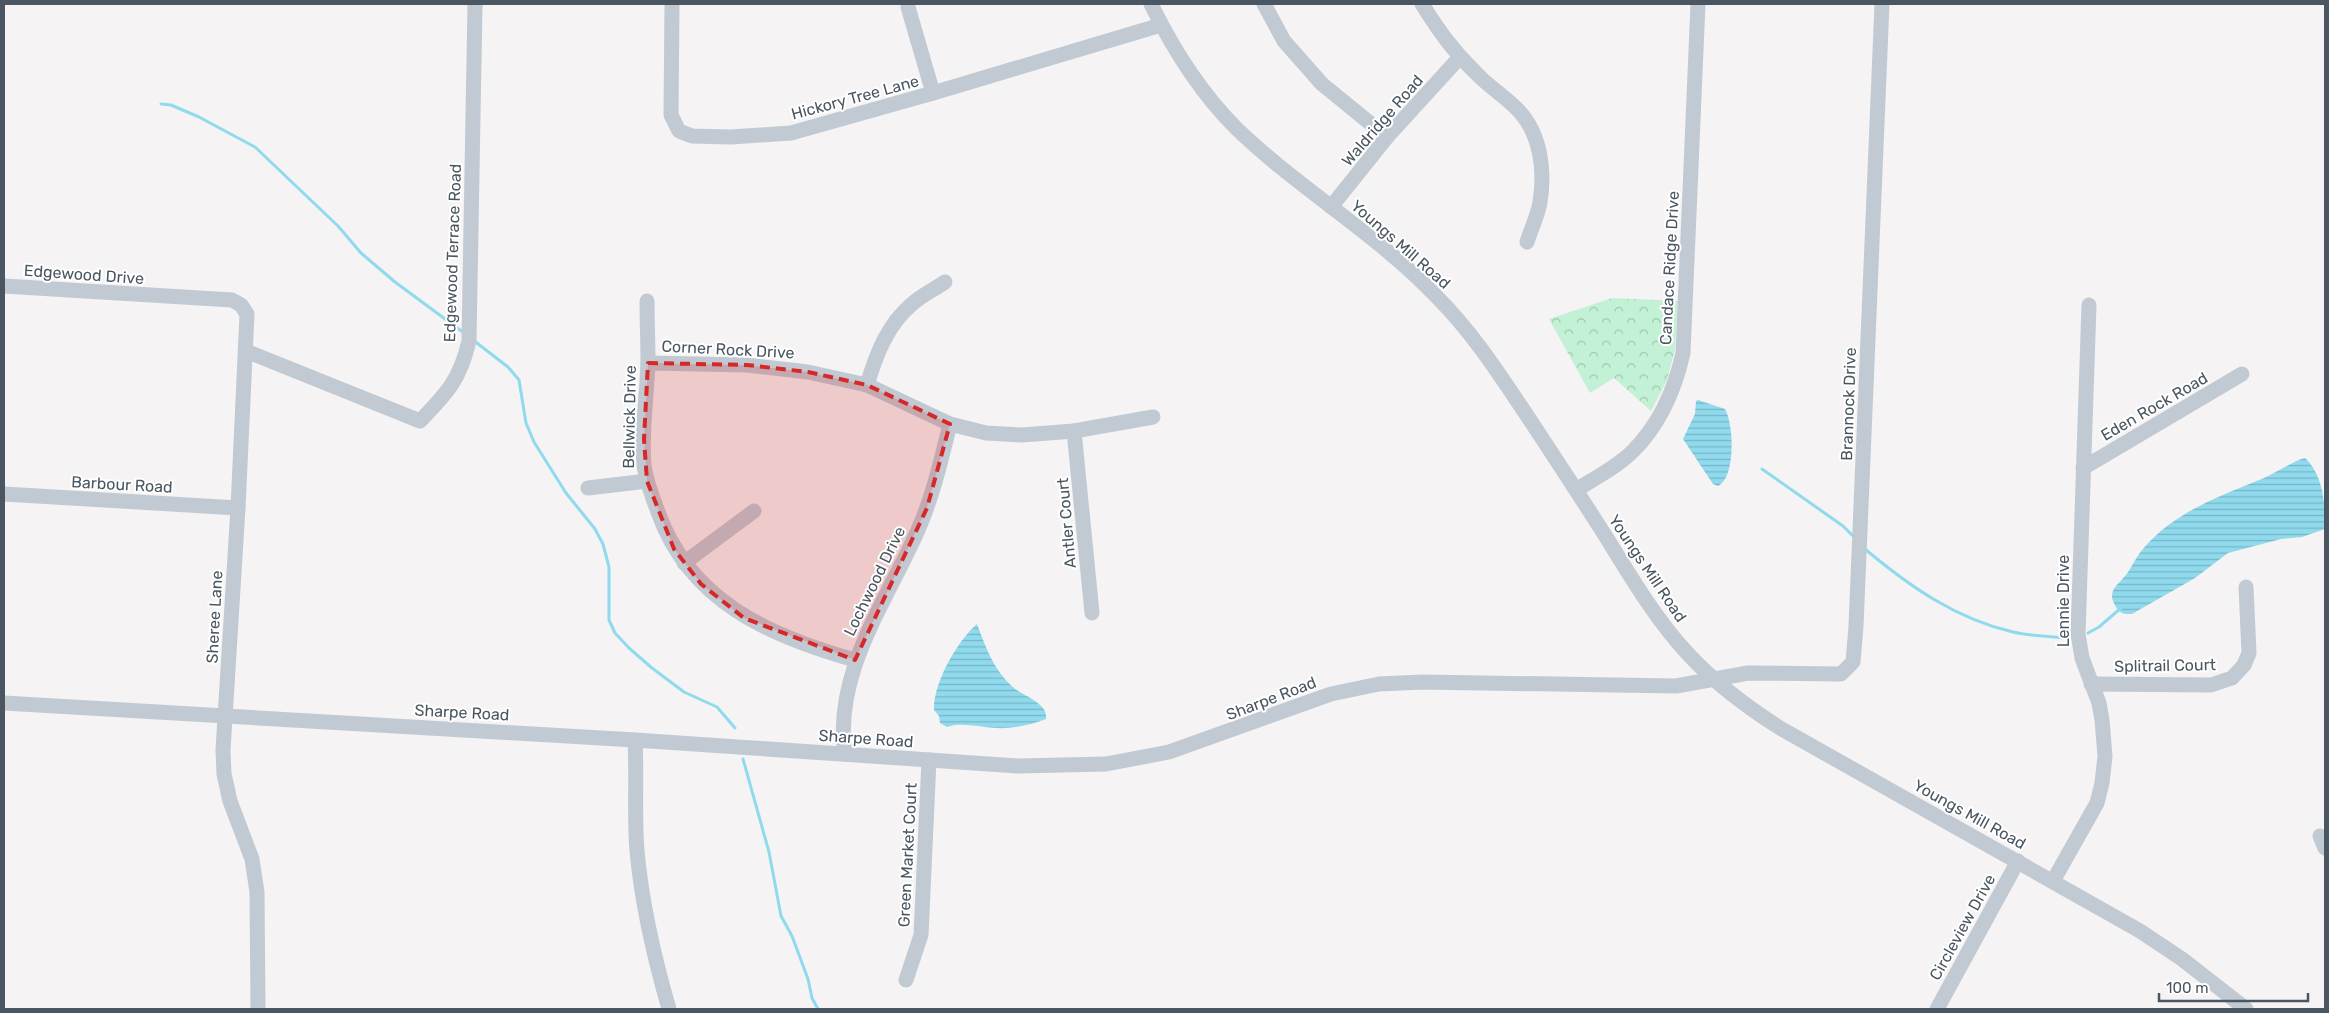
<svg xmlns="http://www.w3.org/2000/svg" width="2329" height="1013" font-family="Rubik,sans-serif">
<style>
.forest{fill:url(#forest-crowns)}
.water{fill:url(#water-rules)}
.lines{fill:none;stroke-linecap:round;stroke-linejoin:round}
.stream{stroke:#90daee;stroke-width:3}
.minor{stroke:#c1cad2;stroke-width:15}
.marked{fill:#d62828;fill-opacity:0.2;stroke:#d62828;stroke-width:4;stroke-dasharray:10 6;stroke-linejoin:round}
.labels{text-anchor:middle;stroke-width:4;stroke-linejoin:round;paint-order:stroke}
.street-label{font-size:16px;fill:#4a5661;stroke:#fff}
</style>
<defs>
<pattern id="forest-crowns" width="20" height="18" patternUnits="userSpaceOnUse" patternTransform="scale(1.25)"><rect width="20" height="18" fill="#c3f1d5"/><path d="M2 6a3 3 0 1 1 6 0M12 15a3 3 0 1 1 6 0" fill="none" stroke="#a0c6b0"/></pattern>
<pattern id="water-rules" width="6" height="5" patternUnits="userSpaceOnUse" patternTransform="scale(1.25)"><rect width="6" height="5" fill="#90daee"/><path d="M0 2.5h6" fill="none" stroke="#78b4c4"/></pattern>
</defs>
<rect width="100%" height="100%" fill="#f5f3f3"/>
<path class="forest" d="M1612 298 1678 301 1675 349 1667 380 1651 411 1614 378 1590 393 1549 319Z"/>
<g class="water">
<path d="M1698 400 1725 409C1734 424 1736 478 1718 486L1713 484 1683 439 1695 414 1696 401Z"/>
<path d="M2305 458C2324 476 2325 505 2325 529L2302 537 2281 539 2228 553 2195 578 2132 614C2124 614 2120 614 2116 607 2106 591 2117 586 2126 575 2132 567 2136 557 2143 549 2174 512 2220 496 2264 478 2278 472 2291 462 2305 458Z"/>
<path d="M977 624C986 648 994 671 1014 688 1025 697 1048 703 1046 719 1031 725 1011 729 995 728 979 727 961 722 947 727L940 723 939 716 934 710C933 684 957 641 977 624Z"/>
</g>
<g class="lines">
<g class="stream">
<path d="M161 104 171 105 199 117 255 147 338 226 361 253 395 282 464 333"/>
<path d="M473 340 508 367 519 380 526 423 534 442 566 493 595 529 603 544 609 567V620L615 633 629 648 652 668 684 692 717 707 735 728"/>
<path d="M1762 469 1843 526 1853 536"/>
<path d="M1865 549C1909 586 1956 619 2013 632 2030 636 2049 636 2066 638"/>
<path d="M2088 633 2099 627 2121 608"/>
<path d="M743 759 769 852 781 916 792 936 808 979 812 998 818 1009"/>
</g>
<g class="minor">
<path d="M672 4 671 115 679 131 692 136 731 137 791 133 933 93 1161 25"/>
<path d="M1151 4C1173 49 1200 92 1236 128 1299 189 1376 233 1437 297 1473 333 1500 375 1528 417 1555 458 1582 499 1608 540 1632 579 1657 621 1689 655 1716 684 1747 707 1780 728L2140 931 2182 959 2246 1009"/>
<path d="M1264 4 1284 41 1322 84 1387 137"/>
<path d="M1422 4C1439 31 1453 51 1476 73 1489 87 1506 97 1519 111 1541 135 1545 171 1540 202 1538 215 1531 229 1527 242"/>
<path d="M908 7 933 93"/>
<path d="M1331 207 1387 137 1460 57"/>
<path d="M4 286 232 300 241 305 247 314 238 508 223 750 224 774 230 801 252 859 257 892 258 1009"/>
<path d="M647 301C647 322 648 342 648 362 647 396 641 431 644 465 646 481 652 496 658 512 690 602 770 636 855 660"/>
<path d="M246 351 420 421C447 393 460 380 469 341L475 4"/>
<path d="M648 363 747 365 808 372 867 385 950 424 986 433 1022 435 1074 431 1153 417"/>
<path d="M867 385C876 355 887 325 912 304 922 295 935 289 945 282"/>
<path d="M1074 431 1092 613"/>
<path d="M2083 468 2242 374"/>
<path d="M588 488 647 481"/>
<path d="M1576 490C1595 478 1617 467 1633 451 1660 424 1675 389 1683 353L1698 4"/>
<path d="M4 494 238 508"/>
<path d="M684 563 754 511"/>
<path d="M2091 684 2211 685 2232 678 2244 665 2249 653 2246 587"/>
<path d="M4 703 635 740 1018 766 1106 764 1169 752 1331 694 1379 684 1422 682 1676 686 1748 673 1841 674 1853 662 1856 626 1882 4"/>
<path d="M635 740C637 777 634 814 637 851 642 906 654 957 669 1009"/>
<path d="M845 754C833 673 887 601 918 530 933 496 941 460 950 424"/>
<path d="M2320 836 2325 848"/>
<path d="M2053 881 2097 803 2102 783 2105 756 2102 720 2099 703 2082 658 2078 634 2089 305"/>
<path d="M906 980 921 935 929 760"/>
<path d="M1937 1009 2018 861"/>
</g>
</g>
<path class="marked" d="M648 363 747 365 808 372 867 385 950 424 927 508 855 660 744 618 701 584 674 549 647 481 644 439Z"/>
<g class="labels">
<g class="street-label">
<text transform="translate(855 97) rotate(-15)" y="6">Hickory Tree Lane</text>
<text transform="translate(1382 120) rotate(-49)" y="6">Waldridge Road</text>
<text transform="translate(1401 244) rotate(41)" y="6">Youngs Mill Road</text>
<text transform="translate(452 253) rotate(-88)" y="6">Edgewood Terrace Road</text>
<text transform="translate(1669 268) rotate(-87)" y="6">Candace Ridge Drive</text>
<text transform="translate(84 274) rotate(4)" y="6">Edgewood Drive</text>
<text transform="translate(728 349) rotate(3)" y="6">Corner Rock Drive</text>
<text transform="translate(1848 404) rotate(-88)" y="6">Brannock Drive</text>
<text transform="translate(2154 406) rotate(-30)" y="6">Eden Rock Road</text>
<text transform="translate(629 417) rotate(-89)" y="6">Bellwick Drive</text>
<text transform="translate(122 484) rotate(3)" y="6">Barbour Road</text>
<text transform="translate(1066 523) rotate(-95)" y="6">Antler Court</text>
<text transform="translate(1648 568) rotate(56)" y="6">Youngs Mill Road</text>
<text transform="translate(874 581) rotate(-64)" y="6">Lochwood Drive</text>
<text transform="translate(2063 601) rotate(-90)" y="6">Lennie Drive</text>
<text transform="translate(214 617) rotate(-87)" y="6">Sheree Lane</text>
<text transform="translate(2165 665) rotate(-1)" y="6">Splitrail Court</text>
<text transform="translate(1271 698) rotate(-21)" y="6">Sharpe Road</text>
<text transform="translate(462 712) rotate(3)" y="6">Sharpe Road</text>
<text transform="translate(866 738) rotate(4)" y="6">Sharpe Road</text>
<text transform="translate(1970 814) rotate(29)" y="6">Youngs Mill Road</text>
<text transform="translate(907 855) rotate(-87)" y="6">Green Market Court</text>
<text transform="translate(1962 927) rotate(-61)" y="6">Circleview Drive</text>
</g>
</g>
<rect width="2329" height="1013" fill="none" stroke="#4a5661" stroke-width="10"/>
<path d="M2159 993v8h149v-8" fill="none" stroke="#4a5661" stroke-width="2.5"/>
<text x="2166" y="993" font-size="15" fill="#4a5661" stroke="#ffffff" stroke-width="4" paint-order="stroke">100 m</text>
</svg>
